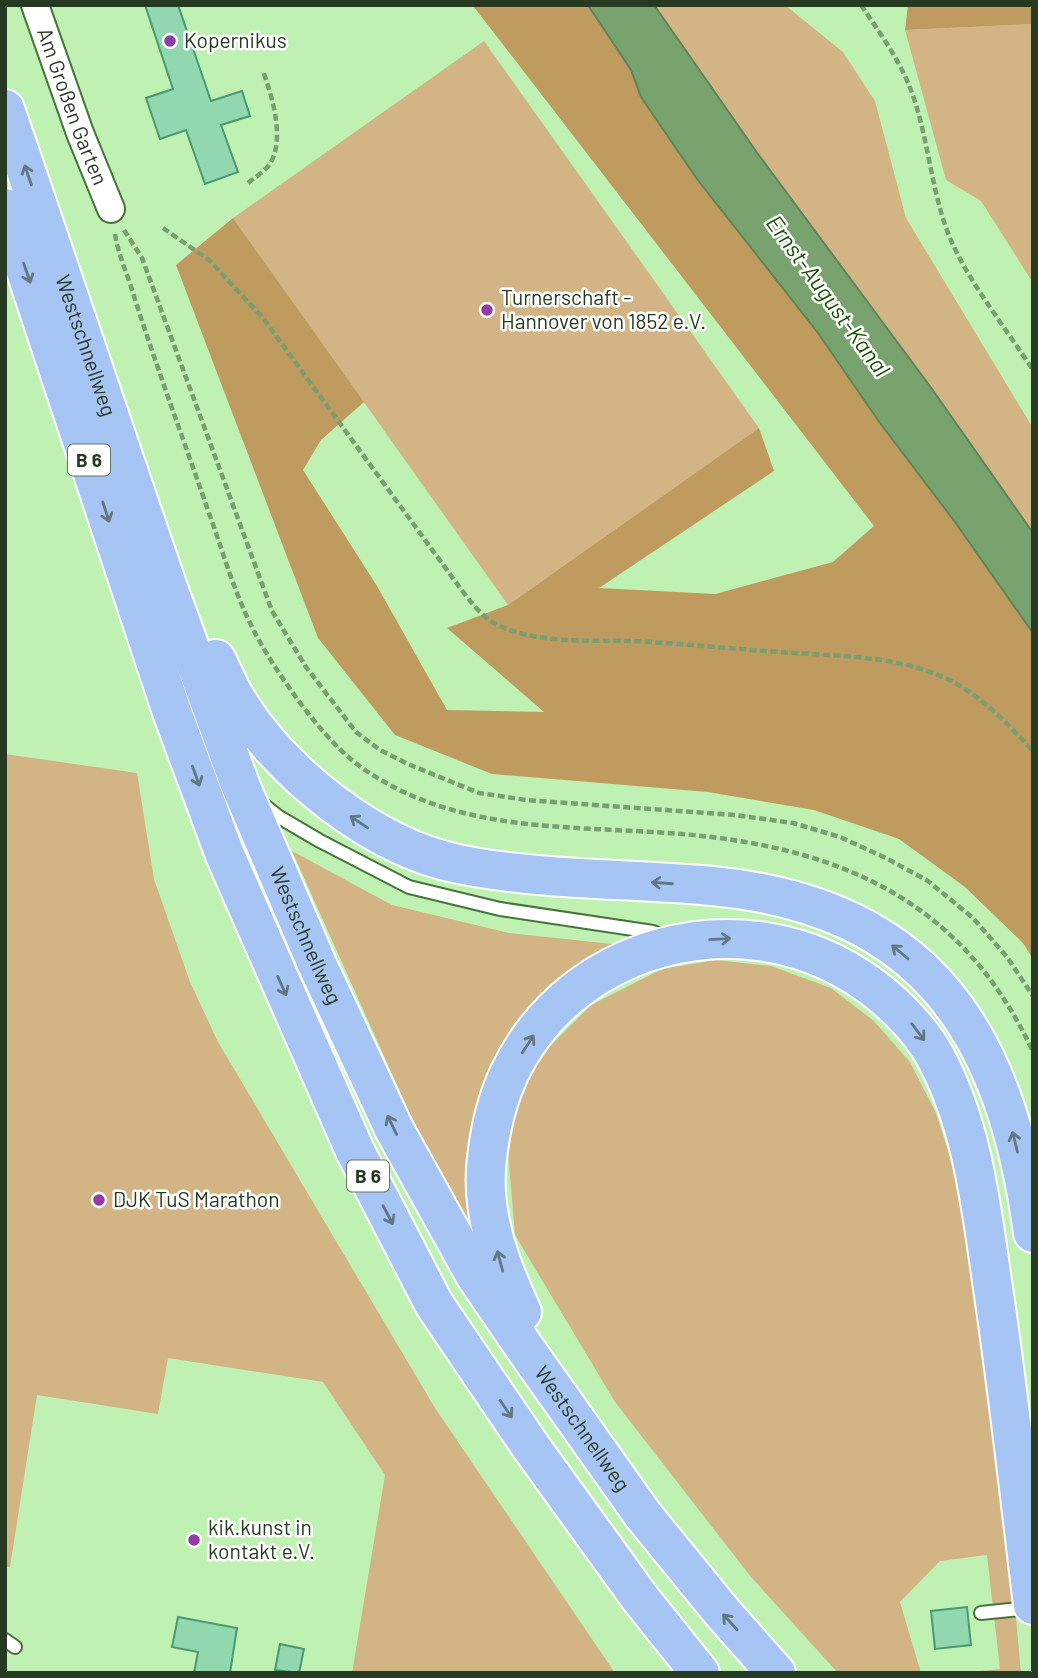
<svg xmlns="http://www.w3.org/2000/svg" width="1038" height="1678" font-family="Barlow,sans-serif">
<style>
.green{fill:#d3b585}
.forest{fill:#bf9b5f}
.water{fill:#78a36e;stroke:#5f8457;stroke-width:2}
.building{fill:#91d7b0;stroke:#499971;stroke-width:2}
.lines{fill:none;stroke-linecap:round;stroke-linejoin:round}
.service-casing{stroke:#47743b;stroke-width:16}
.minor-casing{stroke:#47743b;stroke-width:30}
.trunk-casing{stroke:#fff;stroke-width:42}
.path{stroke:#799e6f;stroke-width:4.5;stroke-dasharray:7 3.5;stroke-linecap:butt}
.service{stroke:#fff;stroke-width:12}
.minor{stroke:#fff;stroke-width:26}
.trunk{stroke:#a6c4f4;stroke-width:38}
.oneway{stroke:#607880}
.poi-dot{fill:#923ba7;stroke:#fff;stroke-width:2.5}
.labels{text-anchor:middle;stroke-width:5;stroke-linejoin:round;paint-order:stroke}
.shield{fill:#fff;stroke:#677564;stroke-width:2}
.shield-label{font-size:19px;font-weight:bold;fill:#263a21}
.poi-label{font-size:21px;fill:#263a21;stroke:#fff;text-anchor:start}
.street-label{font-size:21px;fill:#263a21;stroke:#fff}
.water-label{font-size:23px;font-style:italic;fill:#1a5204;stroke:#fff}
</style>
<rect width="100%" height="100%" fill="#bff2b2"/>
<g class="green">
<path d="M654 5H785L843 52 875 101 906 218 1033 428V535L932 389 758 154Z"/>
<path d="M1033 24V283L981 201 946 180 905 30Z"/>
<path d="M484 41 759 428 508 605 233 218Z"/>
<path d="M5 754 137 773 154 879 190 982 218 1042 435 1408 615 1673H352L385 1475 323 1382 168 1358 158 1414 37 1395 10 1567H5Z"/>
<path d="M292 851 392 905 509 933 622 945 561 976 514 1030 481 1093 467 1156 468 1226 409 1112Z"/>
<path d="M716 960 771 966 831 988 874 1021 910 1062 936 1113 957 1178 1011 1563 1021 1673H961L1000 1669 987 1555 940 1561 900 1602 921 1673H838L751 1577 615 1402 515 1235 508 1152 518 1102 542 1054 591 1005 662 969Z"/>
</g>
<g class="forest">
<path d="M464 5H588L631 70 641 97 697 179 818 333 880 423 955 522 1033 633V959L1023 943 965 887 899 839 814 810 708 792 492 774 395 735 318 638 176 265 233 218 364 402 321 440 303 470 377 586 447 710 544 712 447 628 508 605 759 428 774 471 599 588 715 594 833 562 874 526 474 7Z"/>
<path d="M908 5H1033V24L905 30Z"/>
</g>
<path class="water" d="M588 5H654L758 154 932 389 1033 533V633L955 522 880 423 818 333 697 179 641 97 631 70Z"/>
<g class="building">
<path d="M145 5H178L211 101 242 91 250 116 221 125 238 172 205 184 186 130 160 139 146 98 173 89Z"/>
<path d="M967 1607 971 1645 935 1649 931 1611Z"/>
<path d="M178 1617 237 1628 230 1673H194L198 1652 172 1647Z"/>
<path d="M280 1644 304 1649 299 1673 275 1670Z"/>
</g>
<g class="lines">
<defs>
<g id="service">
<path d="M260 802 279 817 320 841 409 887 500 909 653 932 666 937"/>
<path d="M981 1613 1029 1608"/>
<path d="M5 1640 15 1647"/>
</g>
<g id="minor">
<path id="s1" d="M35 5 80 133 111 209"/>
</g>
<g id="trunk">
<path id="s2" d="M5 109 168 588 241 787 317 964 394 1129 475 1275 524 1347 643 1515 722 1612 776 1673"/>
<path d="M5 208 172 712 225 855 355 1151 434 1304 531 1447 640 1598 700 1673"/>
<path d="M216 659C223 672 228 686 236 699 279 772 374 847 458 864 542 881 627 878 712 886 927 906 1006 1034 1033 1233"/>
<path d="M522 1312C500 1265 480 1211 487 1158 490 1130 497 1100 509 1074 570 945 736 900 856 976 886 995 917 1024 935 1056 972 1124 981 1204 992 1281 1008 1388 1020 1497 1033 1605"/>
</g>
</defs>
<use href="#service" class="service-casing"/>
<use href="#minor" class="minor-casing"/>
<use href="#trunk" class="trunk-casing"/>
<g class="path">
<path d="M861 5C880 33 901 62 912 93 929 140 931 192 950 238 968 281 1007 330 1033 370"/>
<path d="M248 183C254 178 264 172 269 165 286 141 272 96 263 71"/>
<path d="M163 228 209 260 263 318 455 581C467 597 481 618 500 626 541 644 587 640 631 641 681 643 730 649 780 652 833 656 893 655 943 677 979 693 1007 723 1033 751"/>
<path d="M124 230 142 258 272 611 306 667 356 732 380 750 408 764 479 793 526 800 735 815 793 823 840 837 886 858 928 881 973 918 1007 957 1033 996"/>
<path d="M115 234C118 254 127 273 133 293 144 328 156 362 168 397 184 442 200 487 216 533 226 563 236 594 250 623 264 652 282 678 301 704 320 729 341 754 368 772 455 829 553 826 652 832 821 841 958 889 1033 1052"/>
</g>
<use href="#service" class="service"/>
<use href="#minor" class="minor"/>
<use href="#trunk" class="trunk"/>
</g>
<defs><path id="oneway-shaft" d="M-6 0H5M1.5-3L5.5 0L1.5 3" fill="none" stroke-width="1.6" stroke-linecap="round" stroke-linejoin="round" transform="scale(1.75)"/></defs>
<g class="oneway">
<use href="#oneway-shaft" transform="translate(28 175) rotate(-109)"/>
<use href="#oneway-shaft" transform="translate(27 273) rotate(71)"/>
<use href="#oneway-shaft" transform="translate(106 512) rotate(72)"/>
<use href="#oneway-shaft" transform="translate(196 776) rotate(70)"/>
<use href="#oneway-shaft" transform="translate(359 822) rotate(-146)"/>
<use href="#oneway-shaft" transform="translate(662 883) rotate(-176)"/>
<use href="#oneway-shaft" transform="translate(720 939) rotate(-3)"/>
<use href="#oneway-shaft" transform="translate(900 952) rotate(-140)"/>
<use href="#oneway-shaft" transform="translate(282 986) rotate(66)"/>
<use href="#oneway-shaft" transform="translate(918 1032) rotate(53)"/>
<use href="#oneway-shaft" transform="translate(528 1044) rotate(-57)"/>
<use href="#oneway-shaft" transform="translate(392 1125) rotate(-116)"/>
<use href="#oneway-shaft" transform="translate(1015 1142) rotate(-104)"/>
<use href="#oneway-shaft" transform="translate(388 1215) rotate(62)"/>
<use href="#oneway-shaft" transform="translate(500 1261) rotate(-105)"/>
<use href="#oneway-shaft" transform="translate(506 1409) rotate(56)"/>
<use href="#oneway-shaft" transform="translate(730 1622) rotate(-132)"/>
</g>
<g class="poi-dot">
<circle cx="170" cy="41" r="7"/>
<circle cx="487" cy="310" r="7"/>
<circle cx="99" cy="1200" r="7"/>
<circle cx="194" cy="1540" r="7"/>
</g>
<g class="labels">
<g class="shield">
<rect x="68" y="444.5" width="42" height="31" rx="5"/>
<rect x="347" y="1160.5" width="42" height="31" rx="5"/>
</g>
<g class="shield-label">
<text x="89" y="467">B 6</text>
<text x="368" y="1183">B 6</text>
</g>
<g class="poi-label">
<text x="184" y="48">Kopernikus</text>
<text x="501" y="305">Turnerschaft -<tspan x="501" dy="24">Hannover von 1852 e.V.</tspan></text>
<text x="113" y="1207">DJK TuS Marathon</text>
<text x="208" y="1535">kik.kunst in<tspan x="208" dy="24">kontakt e.V.</tspan></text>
</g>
<g class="street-label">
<text dy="7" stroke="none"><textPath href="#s1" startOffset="108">Am Großen Garten</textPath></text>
<text dy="7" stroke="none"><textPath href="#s2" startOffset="250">Westschnellweg</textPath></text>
<text dy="7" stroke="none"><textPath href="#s2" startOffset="880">Westschnellweg</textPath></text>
<text dy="7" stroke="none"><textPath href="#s2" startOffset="1447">Westschnellweg</textPath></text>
</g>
<g class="water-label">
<text transform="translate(828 296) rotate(54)" y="8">Ernst-August-Kanal</text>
</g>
</g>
<rect width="1038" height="1678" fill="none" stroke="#263a21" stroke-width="14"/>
</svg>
